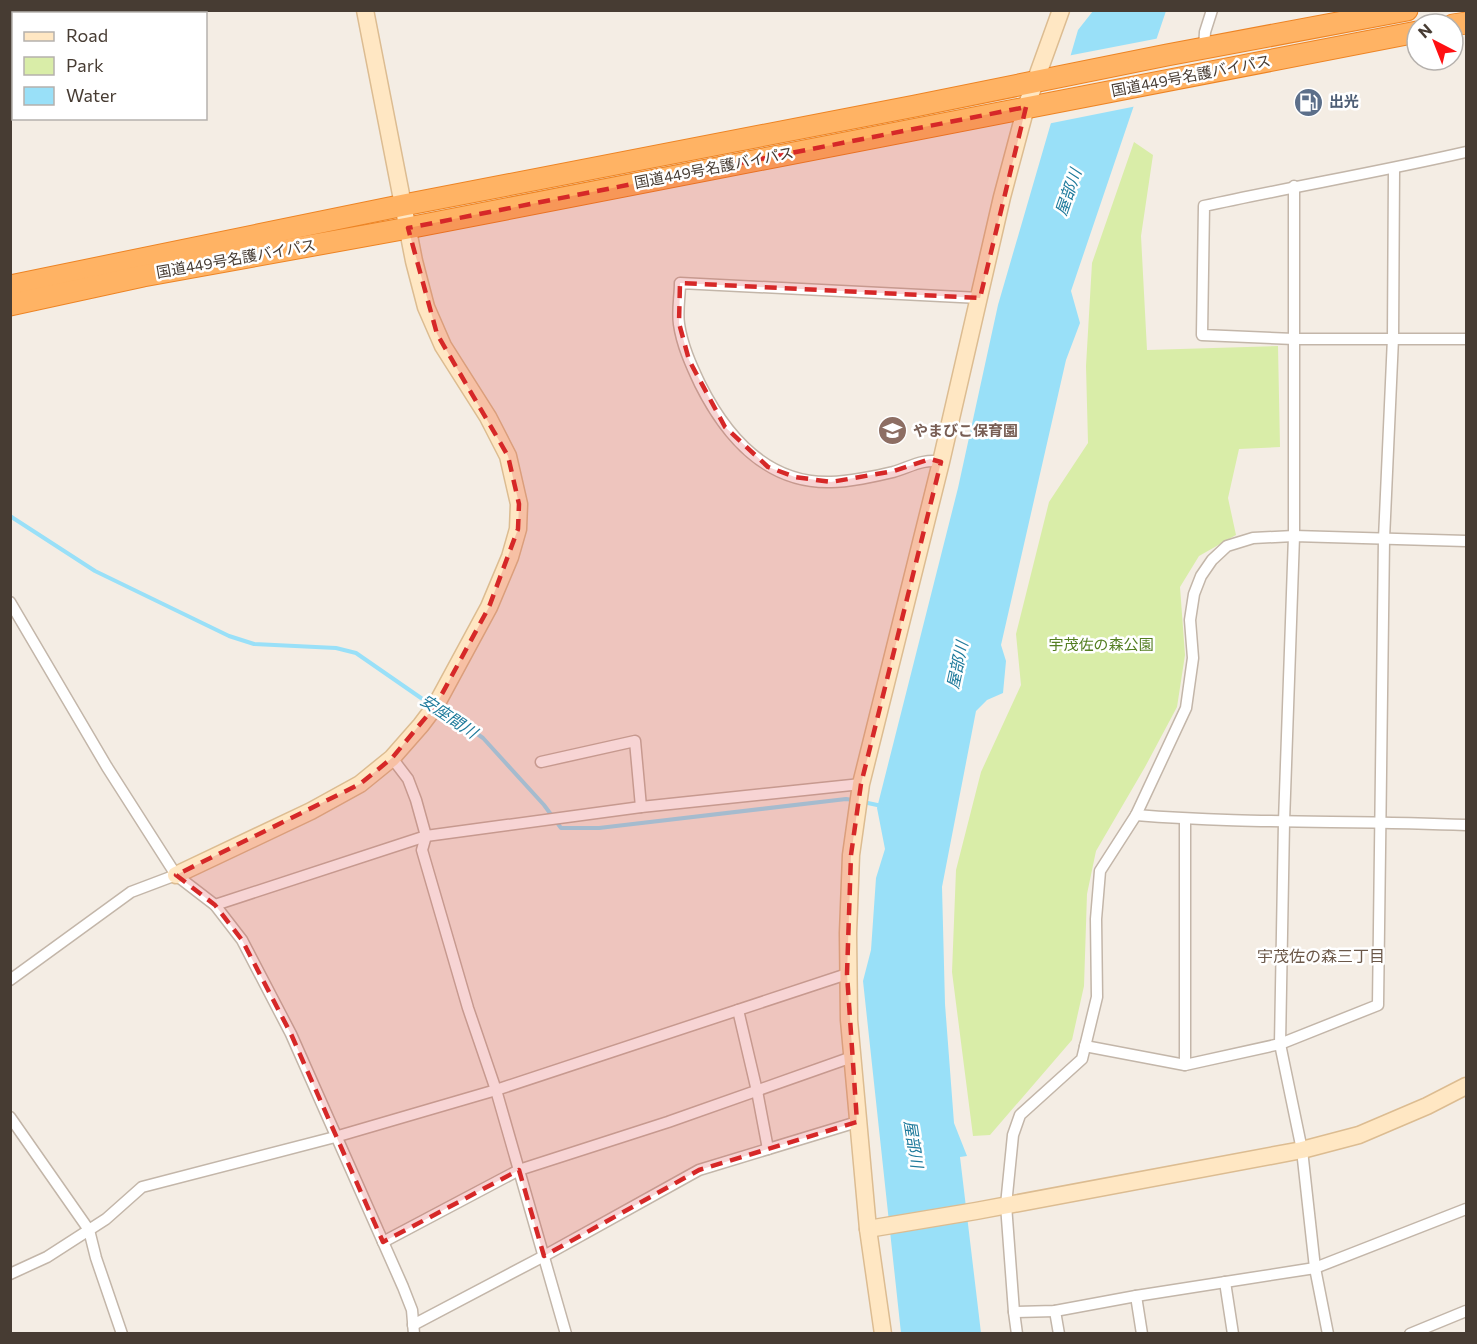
<svg xmlns="http://www.w3.org/2000/svg" width="1477" height="1344" font-family="Commissioner,'Noto Sans JP',sans-serif">
<style>
.green{fill:#d9eda8}
.water{fill:#99e0f8}
.pier{fill:#f4ede4}
.lines{fill:none;stroke-linecap:round;stroke-linejoin:round}
.stream{stroke:#99e0f8;stroke-width:4}
.street-casing{stroke:#c3b6a9;stroke-width:13}
.secondary-casing{stroke:#dcbc91;stroke-width:19}
.highway-casing{stroke:#ed8424;stroke-width:23}
.street{stroke:#fff;stroke-width:10}
.secondary{stroke:#ffe7c3;stroke-width:16}
.highway{stroke:#ffb364;stroke-width:21}
.marked{fill:#d62828;fill-opacity:0.2;stroke:#d62828;stroke-width:4.5;stroke-dasharray:12 8;stroke-linejoin:round}
.labels{text-anchor:middle;stroke-width:5;stroke-linejoin:round;paint-order:stroke}
.street-label{font-size:15px;fill:#473c33;stroke:#fff}
.service-label{font-size:15px;font-weight:bold;fill:#4e5e75;stroke:#fff;text-anchor:start}
.education-label{font-size:15px;font-weight:bold;fill:#785e54;stroke:#fff;text-anchor:start}
.park-label{font-size:15px;fill:#537e21;stroke:#fff}
.water-label{font-size:16px;font-style:italic;fill:#1e7a9b;stroke:#fff}
.neighbourhood-label{font-size:16px;fill:#6b5849;stroke:#fff}
</style>
<rect width="100%" height="100%" fill="#f4ede4"/>
<path class="green" d="M1134 142 1153 155 1141 236 1147 350 1278 346 1280 447 1239 449 1228 498 1236 535 1199 556 1180 587 1185 655 1177 707 1145 767 1096 851 1087 894 1084 986 1072 1040 990 1135 973 1136 952 972 956 870 981 772 1021 685 1016 634 1049 502 1088 443 1086 366 1092 263Z"/>
<path class="water" d="M1093 11H1166L1071 291 1080 323 1066 360 1001 645 1006 661 1003 693 987 700 976 711 942 887 945 1004 954 1123 967 1156 960 1157 981 1333H901L863 981 871 950 876 878 885 849 877 808 958 488 998 305 1078 30Z"/>
<path class="pier" d="M1160 38 1137 106 1047 124 1067 56Z"/>
<g class="lines">
<g class="stream">
<path d="M10 516 95 571 229 636 254 644 336 648 356 653 421 698 433 703"/>
<path d="M439 707 483 738 544 805 561 828H599L846 799 853 800"/>
<path d="M863 802 882 806"/>
</g>
<defs>
<g id="street">
<path d="M1204 49 1205 32 1212 10"/>
<path d="M1466 152C1379 172 1291 187 1204 206L1202 335 1294 339H1466"/>
<path d="M1294 186V536L1284 822 1280 1044 1302 1150 1315 1268 1328 1334"/>
<path d="M941 462C924 458 910 467 893 472 877 476 847 482 831 482 767 484 726 436 700 384 691 365 682 345 679 324 677 311 680 296 680 283L980 298"/>
<path d="M10 602 107 767 176 875 215 905 242 940 291 1034 403 1287 412 1310 414 1334"/>
<path d="M392 758 408 779 416 800 426 836 422 850 468 1008 496 1090 566 1334"/>
<path d="M541 762 635 741 641 807"/>
<path d="M1136 815C1246 824 1356 820 1466 825"/>
<path d="M1185 819V1065"/>
<path d="M215 905 426 836 641 807 861 784"/>
<path d="M10 980 131 892 176 875"/>
<path d="M738 1010 757 1091 768 1149"/>
<path d="M1085 1046 1185 1065 1280 1044 1378 1005 1384 539 1393 338 1394 169"/>
<path d="M10 1117 89 1230 96 1258 122 1334"/>
<path d="M383 1242 519 1170 668 1122 852 1057"/>
<path d="M10 1274 47 1257 106 1219 142 1187 335 1137 496 1090 847 974"/>
<path d="M1225 1282 1233 1334"/>
<path d="M1136 1296 1142 1334"/>
<path d="M1055 1311 1059 1334"/>
<path d="M1014 1312 1055 1311 1136 1296 1315 1268 1466 1209"/>
<path d="M413 1325 544 1256 699 1170 857 1122"/>
<path d="M1017 1334 1014 1312 1006 1205 1013 1135 1020 1115 1082 1059 1097 997 1096 919 1100 871 1136 815 1186 708 1193 658 1190 620 1194 594 1201 576 1212 560 1227 546 1253 538 1294 536 1466 541"/>
<path d="M1410 1334 1466 1311"/>
</g>
<g id="secondary">
<path d="M176 875 311 811 360 784 392 758 421 725 436 705 489 607 510 557 518 529 519 504 508 456 488 417 443 346 426 307 414 261 365 10"/>
<path d="M868 1229 976 1211 1302 1150 1359 1135 1427 1106 1466 1086"/>
<path d="M883 1334 868 1229 849 1020 848 933 851 855 861 784 941 462 1002 197 1026 107 1061 10"/>
</g>
<g id="highway">
<path d="M1453 25 1466 23"/>
<path d="M10 286 404 205 915 106 1167 55 1407 10"/>
<path d="M10 305 143 276 408 228 1417 32"/>
</g>
</defs>
<use href="#street" class="street-casing"/>
<use href="#secondary" class="secondary-casing"/>
<use href="#highway" class="highway-casing"/>
<use href="#street" class="street"/>
<use href="#secondary" class="secondary"/>
<use href="#highway" class="highway"/>
</g>
<path class="marked" d="M1026 107 980 298 680 283 679 323 689 360 725 427 768 467 795 477 831 482 894 471 930 459 941 462 861 784 851 855 847 974 857 1122 699 1170 544 1256 519 1170 383 1242 291 1034 242 940 215 905 176 875 360 784 392 758 436 705 489 607 518 529 519 504 508 456 437 334 408 228Z"/>
<defs>
<symbol id="fuel-disc" viewBox="-11 -11 22 22"><circle r="9.5" fill="#5c6f8a" stroke="#fff"/><path d="M-5.5-6h7V0h2V4h1.3V-2.5L3-4.5l.8-.8L6-3V5H2.5V1h-1V6h-7ZM-4.2-4.7v3.2H.2V-4.7Z" fill="#fff"/></symbol>
<symbol id="school-disc" viewBox="-11 -11 22 22"><circle r="9.5" fill="#8d6e63" stroke="#fff"/><path d="M0-5L7-2L0 1L-7-2ZM-4 1L0 2.5L4 1V4Q0 6-4 4Z" fill="#fff"/></symbol>
</defs>
<g fill-rule="evenodd">
<use href="#fuel-disc" x="1292" y="86" width="33" height="33"/>
<use href="#school-disc" x="876" y="414" width="33" height="33"/>
</g>
<g class="labels">
<g class="street-label">
<text transform="translate(1191 76) rotate(-11)" y="5">国道449号名護バイパス</text>
<text transform="translate(714 168) rotate(-11)" y="5">国道449号名護バイパス</text>
<text transform="translate(236 259) rotate(-10)" y="5">国道449号名護バイパス</text>
</g>
<g class="service-label">
<text x="1329" y="107">出光</text>
</g>
<g class="education-label">
<text x="913" y="436">やまびこ保育園</text>
</g>
<g class="park-label">
<text x="1101" y="650">宇茂佐の森公園</text>
</g>
<g class="water-label">
<text transform="translate(1068 192) rotate(-71)" y="6">屋部川</text>
<text transform="translate(957 665) rotate(-78)" y="6">屋部川</text>
<text transform="translate(449 716) rotate(34)" y="6">安座間川</text>
<text transform="translate(914 1144) rotate(81)" y="6">屋部川</text>
</g>
<g class="neighbourhood-label">
<text x="1321" y="962">宇茂佐の森三丁目</text>
</g>
</g>
<rect width="1477" height="1344" fill="none" stroke="#473c33" stroke-width="24"/>
<rect x="12" y="12" width="195" height="108" fill="#ffffff" stroke="#b5b1ad" stroke-width="1.5"/>
<rect x="24" y="32" width="30" height="9" fill="#ffe7c3" stroke="#b5b1ad" stroke-width="1.5"/>
<text x="66" y="42" font-size="18" fill="#473c33">Road</text>
<rect x="24" y="57" width="30" height="18" fill="#d9eda8" stroke="#b5b1ad" stroke-width="1.5"/>
<text x="66" y="72" font-size="18" fill="#473c33">Park</text>
<rect x="24" y="87" width="30" height="18" fill="#99e0f8" stroke="#b5b1ad" stroke-width="1.5"/>
<text x="66" y="102" font-size="18" fill="#473c33">Water</text>
<g transform="translate(1435 42) rotate(318)"><circle r="28" fill="#ffffff" stroke="#b5b1ad" stroke-width="1.5"/>
<path d="M0-4.5L10 22L0 15L-10 22Z" fill="#ff1012"/>
<text y="-9" font-size="16" font-weight="bold" text-anchor="middle" fill="#473c33">N</text>
</g>
</svg>
